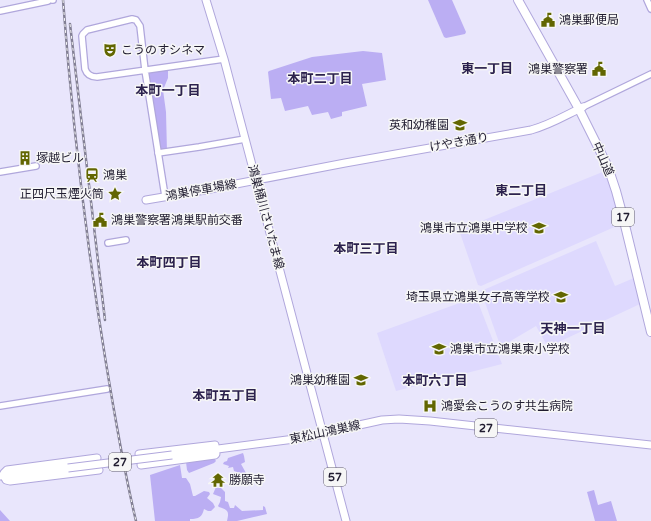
<svg xmlns="http://www.w3.org/2000/svg" width="651" height="521" font-family="'Varela Round','Noto Sans JP',sans-serif">
<style>
.built{fill:#ded9fe}
.green{fill:#bbaef3}
.lines{fill:none;stroke-linecap:round;stroke-linejoin:round}
.minor-casing{stroke:#b0a7dc;stroke-width:8}
.major-casing{stroke:#b0a7dc;stroke-width:9}
.highway-casing{stroke:#b0a7dc;stroke-width:10}
.minor{stroke:#fff;stroke-width:5.5}
.major{stroke:#fff;stroke-width:7}
.highway{stroke:#fff;stroke-width:8}
.rail-casing{stroke:#827f94;stroke-width:2.5}
.rail{stroke:#f6f6f6;stroke-width:1;stroke-dasharray:3;stroke-linecap:butt}
.major-bridge-casing{stroke:#b0a7dc;stroke-width:9;stroke-linecap:butt}
.major-bridge{stroke:#fff;stroke-width:7}
.labels{text-anchor:middle;stroke-width:3;stroke-linejoin:round;paint-order:stroke}
.shield{fill:#f6f6f6;stroke:#605d6b;stroke-width:1}
.shield-label{font-size:11px;font-weight:bold;fill:#201c30}
.poi-label{font-size:12px;fill:#201c30;stroke:#f6f6f6;text-anchor:start}
.street-label{font-size:12px;fill:#201c30;stroke:#f6f6f6}
.neighbourhood-label{font-size:13px;font-weight:bold;fill:#2c224d;stroke:#f6f6f6}
</style>
<rect width="100%" height="100%" fill="#e9e6fc"/>
<g class="built">
<path d="M605 171 613 193 618 212 616 214 619 225 481 286 478 285 459 230Z"/>
<path d="M596 241 615 286 634 278 640 304 548 347 536 326 502 346 500 345 481 291Z"/>
<path d="M476 297 502 364 396 391 377 333Z"/>
</g>
<g class="green">
<path d="M428 0H452L466 32 465 34 446 38 444 37Z"/>
<path d="M363 51 382 53 386 80 362 84 367 106 342 112V116L331 119 328 112 312 115 308 106 285 111 281 98 271 99 268 72 269 71 312 57Z"/>
<path d="M168 67V78L163 90 166 112 167 152 158 153 145 70Z"/>
<path d="M243 453 244 456 245 462 241 464 246 473 243 474 234 471 233 467 228 468 229 466 223 464 224 462 227 461 228 458Z"/>
<path d="M214 458 216 461 214 463 189 473 187 470 186 462Z"/>
<path d="M180 465 182 478H186L190 484 193 496H195L204 491 209 492 210 494 207 498 213 503 215 507 211 511H208L204 509C202 517 199 519 190 519V521H155L150 475Z"/>
<path d="M216 487 221 488 225 492V501L228 502 230 508H234L235 505 242 511 263 510V506L265 507 267 514 237 521H227C229 512 229 510 219 507L218 506 220 502 221 497 213 494Z"/>
<path d="M594 490 598 505 611 501 617 521H595L587 492Z"/>
<path d="M0 509V510L10 521H0Z"/>
</g>
<g class="lines">
<defs>
<g id="minor">
<path d="M52 0H53"/>
<path d="M647 0 651 9"/>
<path d="M0 11 48 1"/>
<path d="M583 107 651 74"/>
<path d="M158 153 199 147 245 139"/>
<path d="M0 172 36 166"/>
<path d="M165 196 145 70 140 26 136 20 132 19 87 30 83 34 82 36 85 69C87 75 92 77 97 77L224 59"/>
<path d="M108 243 126 240"/>
<path d="M0 406 107 389"/>
</g>
<g id="major">
<path d="M206 0 224 59 346 521"/>
<path d="M146 200 205 190 345 163 531 130C550 125 566 115 583 107"/>
<path d="M139 454 215 445 216 454 215 455 141 465"/>
<path d="M172 455 310 437 341 429 382 420 399 419 430 421 651 445"/>
<path d="M0 476 68 468"/>
<path d="M4 476 6 480 10 481 99 470"/>
<path d="M4 476V473L7 470 97 458"/>
</g>
<path id="highway" d="M518 0 579 109 608 167 616 191 622 213 651 332"/>
</defs>
<use href="#minor" class="minor-casing"/>
<use href="#major" class="major-casing"/>
<use href="#highway" class="highway-casing"/>
<use href="#minor" class="minor"/>
<use href="#major" class="major"/>
<use href="#highway" class="highway"/>
<defs>
<g id="rail">
<path d="M63 0C72 120 86 239 105 357 114 412 123 467 136 521"/>
<path d="M70 24 105 320"/>
</g>
</defs>
<use href="#rail" class="rail-casing"/>
<use href="#rail" class="rail"/>
<defs>
<path id="major-bridge" d="M68 468 172 455"/>
</defs>
<use href="#major-bridge" class="major-bridge-casing"/>
<use href="#major-bridge" class="major-bridge"/>
</g>
<defs>
<symbol id="civic-bare" viewBox="-9 -9 18 18"><path d="M-.6-6.5H3V-4.5H.6V-3L4-1V1h2V6H-6V1h2V-1L-.6-3ZM-1.2 2.5V6h2.4V2.5Z" fill="#626601" stroke="#f6f6f6" stroke-width="2.5" paint-order="stroke"/></symbol>
<symbol id="theatre-bare" viewBox="-9 -9 18 18"><path d="M-5-5.5Q0-4 5-5.5V0Q5 5 0 6Q-5 5-5 0ZM-3.3-2.5H-1v1.5H-3.3ZM1-2.5H3.3v1.5H1ZM-2.8 1Q0 5.5 2.8 1Z" fill="#626601" stroke="#f6f6f6" stroke-width="2.5" paint-order="stroke"/></symbol>
<symbol id="school-bare" viewBox="-9 -9 18 18"><path d="M0-5L7-2L0 1L-7-2ZM-4 1L0 2.5L4 1V4Q0 6-4 4Z" fill="#626601" stroke="#f6f6f6" stroke-width="2.5" paint-order="stroke"/></symbol>
<symbol id="building-bare" viewBox="-9 -9 18 18"><path d="M-4-6H4V6H1V3H-1V6H-4ZM-2.5-4.3h1.7v1.8h-1.7ZM.8-4.3h1.7v1.8H.8ZM-2.5-1h1.7V.8h-1.7ZM.8-1h1.7V.8H.8Z" fill="#626601" stroke="#f6f6f6" stroke-width="2.5" paint-order="stroke"/></symbol>
<symbol id="station-bare" viewBox="-9 -9 18 18"><path d="M-3-6H3Q5-6 5-4V2Q5 4 3 4L4.5 6H3L1.5 4h-3L-3 6H-4.5L-3 4Q-5 4-5 2V-4Q-5-6-3-6ZM-3.5-4v3h7v-3ZM-3.5 1v1.5H-2V1ZM2 1v1.5H3.5V1Z" fill="#626601" stroke="#f6f6f6" stroke-width="2.5" paint-order="stroke"/></symbol>
<symbol id="sight-bare" viewBox="-9 -9 18 18"><path d="M0-6L1.8-2.2L6-1.7L2.9 1.2L3.7 5.4L0 3.3L-3.7 5.4L-2.9 1.2L-6-1.7L-1.8-2.2Z" fill="#626601" stroke="#f6f6f6" stroke-width="2.5" paint-order="stroke"/></symbol>
<symbol id="hospital-bare" viewBox="-9 -9 18 18"><path d="M-5-5h3v3.5h4V-5h3V5h-3V1.5h-4V5h-3Z" fill="#626601" stroke="#f6f6f6" stroke-width="2.5" paint-order="stroke"/></symbol>
<symbol id="temple-bare" viewBox="-9 -9 18 18"><path d="M0-6L5-2H3V0L6.5 2.5H4V6H1.5V3h-3V6H-4V2.5H-6.5L-3 0V-2H-5Z" fill="#626601" stroke="#f6f6f6" stroke-width="2.5" paint-order="stroke"/></symbol>
</defs>
<g fill-rule="evenodd">
<use href="#civic-bare" x="538" y="10" width="20" height="20"/>
<use href="#theatre-bare" x="100" y="40" width="20" height="20"/>
<use href="#civic-bare" x="589" y="59" width="20" height="20"/>
<use href="#school-bare" x="450" y="115" width="20" height="20"/>
<use href="#building-bare" x="15" y="148" width="20" height="20"/>
<use href="#station-bare" x="82" y="165" width="20" height="20"/>
<use href="#sight-bare" x="105" y="184" width="20" height="20"/>
<use href="#civic-bare" x="90" y="210" width="20" height="20"/>
<use href="#school-bare" x="529" y="218" width="20" height="20"/>
<use href="#school-bare" x="551" y="287" width="20" height="20"/>
<use href="#school-bare" x="429" y="339" width="20" height="20"/>
<use href="#school-bare" x="351" y="370" width="20" height="20"/>
<use href="#hospital-bare" x="420" y="396" width="20" height="20"/>
<use href="#temple-bare" x="208" y="470" width="20" height="20"/>
</g>
<g class="labels">
<g class="shield">
<rect x="612" y="208" width="22" height="18" rx="3"/>
<rect x="475" y="419" width="22" height="18" rx="3"/>
<rect x="109" y="453" width="22" height="18" rx="3"/>
<rect x="324" y="468" width="22" height="18" rx="3"/>
</g>
<g class="shield-label">
<text x="623" y="221">17</text>
<text x="486" y="432">27</text>
<text x="120" y="466">27</text>
<text x="335" y="481">57</text>
</g>
<g class="poi-label">
<text x="559" y="24">鴻巣郵便局</text>
<text x="121" y="54">こうのすシネマ</text>
<text x="588" y="73" text-anchor="end">鴻巣警察署</text>
<text x="449" y="129" text-anchor="end">英和幼稚園</text>
<text x="36" y="162">塚越ビル</text>
<text x="103" y="179">鴻巣</text>
<text x="104" y="198" text-anchor="end">正四尺玉煙火筒</text>
<text x="111" y="224">鴻巣警察署鴻巣駅前交番</text>
<text x="528" y="232" text-anchor="end">鴻巣市立鴻巣中学校</text>
<text x="550" y="301" text-anchor="end">埼玉県立鴻巣女子高等学校</text>
<text x="450" y="353">鴻巣市立鴻巣東小学校</text>
<text x="350" y="384" text-anchor="end">鴻巣幼稚園</text>
<text x="441" y="410">鴻愛会こうのす共生病院</text>
<text x="229" y="484">勝願寺</text>
</g>
<g class="street-label">
<text transform="translate(459 142) rotate(-10)" y="4">けやき通り</text>
<text transform="translate(603 159) rotate(66)" y="4">中山道</text>
<text transform="translate(201 190) rotate(-10)" y="4">鴻巣停車場線</text>
<text transform="translate(266 217) rotate(75)" y="4">鴻巣桶川さいたま線</text>
<text transform="translate(325 432) rotate(-12)" y="4">東松山鴻巣線</text>
</g>
<g class="neighbourhood-label">
<text x="487" y="73">東一丁目</text>
<text x="320" y="83">本町二丁目</text>
<text x="168" y="95">本町一丁目</text>
<text x="521" y="195">東二丁目</text>
<text x="366" y="253">本町三丁目</text>
<text x="169" y="267">本町四丁目</text>
<text x="573" y="333">天神一丁目</text>
<text x="435" y="385">本町六丁目</text>
<text x="225" y="400">本町五丁目</text>
</g>
</g>
</svg>
